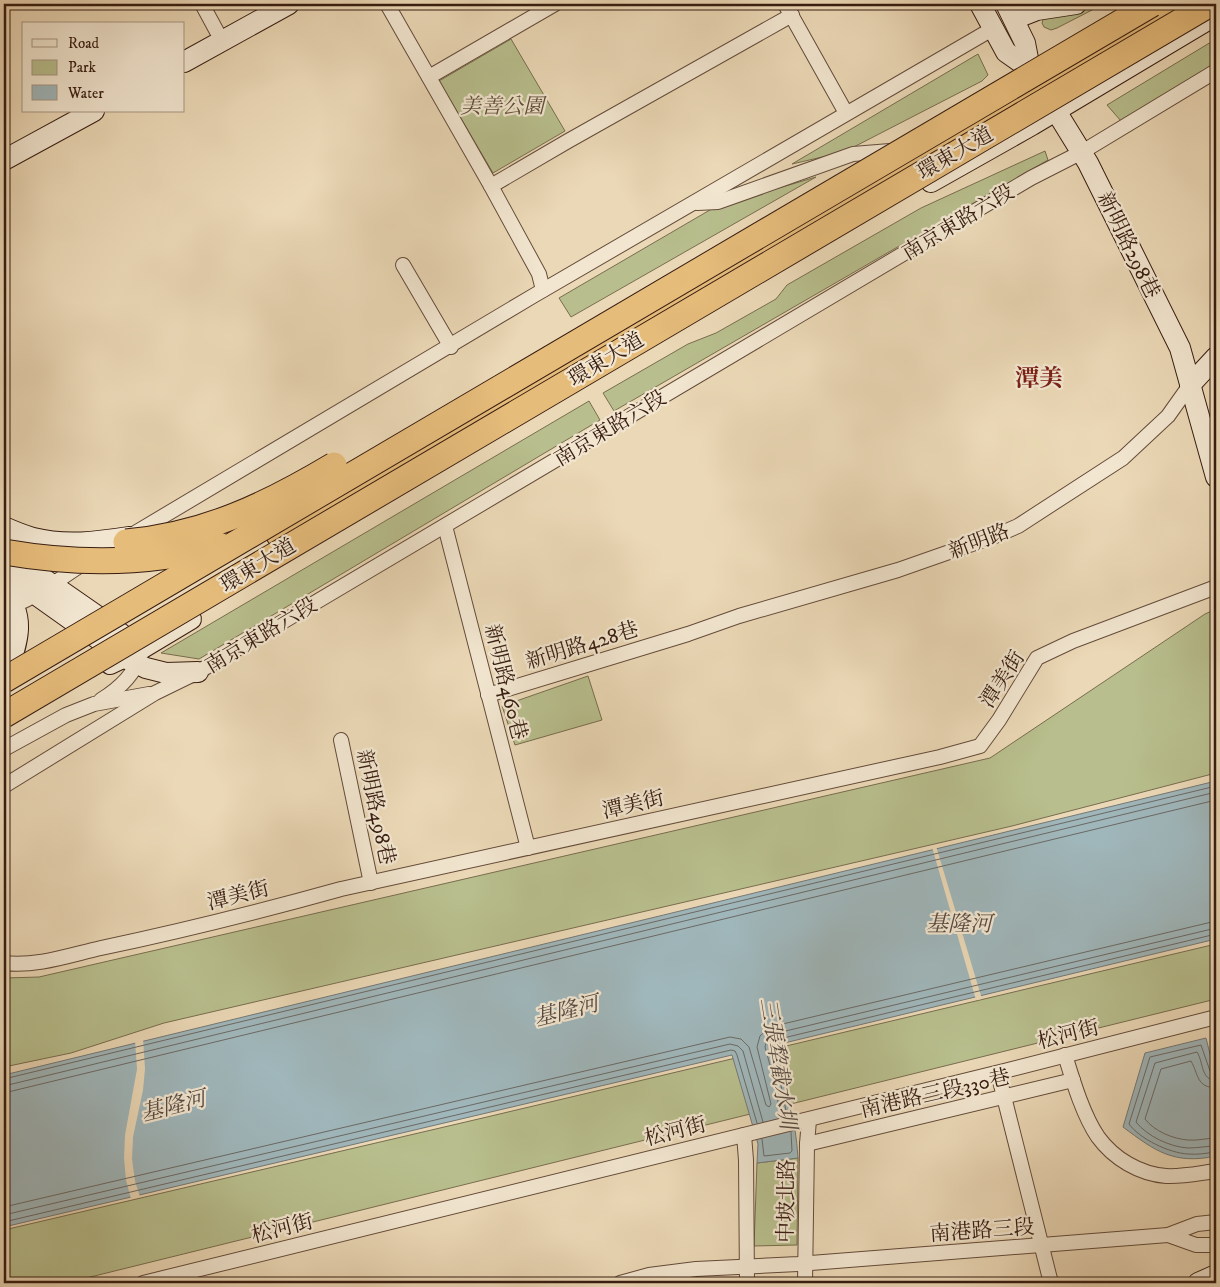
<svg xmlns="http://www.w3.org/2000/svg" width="1220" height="1287" font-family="'IM FELL DW Pica','Noto Serif TC',serif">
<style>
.green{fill:#b8be8d;stroke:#786d4e}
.water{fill:#9fb6ba;stroke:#757876}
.pier{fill:#ebd8b6}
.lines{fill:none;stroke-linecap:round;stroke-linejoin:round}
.shore{stroke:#6b6965;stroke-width:1}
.street-casing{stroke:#644b3a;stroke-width:16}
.secondary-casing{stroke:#371c10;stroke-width:22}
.highway-casing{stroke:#371c10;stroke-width:27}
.street{stroke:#f2e6d0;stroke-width:14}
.secondary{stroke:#f2e6d0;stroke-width:20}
.highway{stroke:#e6bc7b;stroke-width:25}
.highway-bridge-casing{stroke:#371c10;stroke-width:27;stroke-linecap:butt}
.highway-bridge{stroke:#e6bc7b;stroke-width:25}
.labels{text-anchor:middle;stroke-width:4.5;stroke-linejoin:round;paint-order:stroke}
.park-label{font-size:21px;font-style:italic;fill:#5e4d36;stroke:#f2e6d0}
.street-label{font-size:21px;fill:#371c10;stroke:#f2e6d0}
.water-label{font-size:22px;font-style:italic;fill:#564a43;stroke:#f2e6d0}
.quarter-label{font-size:24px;font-weight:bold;fill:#7a1f14;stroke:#f2e6d0}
</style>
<rect width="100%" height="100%" fill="#ebd8b6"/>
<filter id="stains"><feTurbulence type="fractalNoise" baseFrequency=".004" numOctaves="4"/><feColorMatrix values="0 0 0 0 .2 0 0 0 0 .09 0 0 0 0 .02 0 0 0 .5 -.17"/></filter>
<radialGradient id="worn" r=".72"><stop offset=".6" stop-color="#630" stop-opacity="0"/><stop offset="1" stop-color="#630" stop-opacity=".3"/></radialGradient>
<g class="green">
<path d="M1092 6 1094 9 1057 28 1051 30 1044 27 1042 23 1043 20 1046 17Z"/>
<path d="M511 39 565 131 493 173 439 81Z"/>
<path d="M1216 39V64L1121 121 1107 105Z"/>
<path d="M978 54 988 75 982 81 844 152 792 164Z"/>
<path d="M1045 151 1048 160 614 411 603 393 688 344 716 333 776 299 787 285 921 208Z"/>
<path d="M816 177 571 317 559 298 715 207Z"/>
<path d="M589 401 600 420 199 659 161 653Z"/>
<path d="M1216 609V773L1012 826 164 1023 71 1053 4 1067V978L39 977 990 758 1205 614Z"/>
<path d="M588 676 602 720 515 745 502 706Z"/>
<path d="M1216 944V999L66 1283H4V1230L487 1117Z"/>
<path d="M798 1158 797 1245 754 1246 757 1163Z"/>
</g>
<g class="water">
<path d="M1216 781V939L776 1045C784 1082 796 1119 798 1158L757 1163 758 1144 732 1055 4 1227V1075Z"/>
<path d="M1206 1038 1216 1078V1156C1174 1165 1155 1151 1123 1127L1145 1053Z"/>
</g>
<g class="pier">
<path d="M936 846 982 999 976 1000 932 847Z"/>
<path d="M143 1038 145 1069 143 1090 133 1137 132 1159 135 1181 140 1197 131 1199 126 1180 124 1158 125 1135 137 1069 135 1040Z"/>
</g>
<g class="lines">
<g class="shore">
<path d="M1216 1074 1210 1071 1201 1045 1150 1057 1129 1124C1140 1139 1169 1153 1188 1154 1198 1155 1207 1153 1216 1152"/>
<path d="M4 1079 1216 786"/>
<path d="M1216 1081C1200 1079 1204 1063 1197 1052L1155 1063 1136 1122C1147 1136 1170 1147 1188 1148 1198 1148 1207 1146 1216 1146"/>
<path d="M4 1086 1216 792"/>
<path d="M1216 1088C1196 1087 1199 1075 1191 1061L1161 1069 1145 1119C1154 1131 1173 1139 1188 1140 1197 1141 1207 1138 1216 1138"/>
<path d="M4 1093 1216 800"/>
<path d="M787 1116 779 1075 771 1047 772 1043 775 1040 1216 934"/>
<path d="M781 1117 773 1076 765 1047 767 1039 773 1034 1216 928"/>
<path d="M762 1139 764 1156 790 1153 792 1151 791 1132"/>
<path d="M4 1207 730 1037 741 1039 749 1047 766 1105 769 1107 771 1104 757 1047 760 1036 770 1027 1216 921"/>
<path d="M4 1215 730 1044 738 1046 743 1051 763 1122"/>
<path d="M4 1222 731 1050 735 1051 737 1055 757 1123"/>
</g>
<defs>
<g id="street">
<path d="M202 4 222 41"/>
<path d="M387 4 491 186 539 274 543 290"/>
<path d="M785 4 846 113"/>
<path d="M429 77 555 4"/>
<path d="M491 186 568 141 792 15"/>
<path d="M697 203 718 202 853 154 890 151"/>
<path d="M403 265 451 347"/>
<path d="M445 526 528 848"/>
<path d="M130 536 533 296 994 28"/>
<path d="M5 608C33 601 61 577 86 562"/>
<path d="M488 695 688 634 739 616 898 570 995 536 1018 526 1123 458 1168 416 1190 385"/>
<path d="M101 700C117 690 134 676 139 657"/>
<path d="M341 740 371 883"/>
<path d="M4 749 66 715 94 704 149 694"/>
<path d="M4 786 155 693 198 672 1031 178 1082 152 1216 71"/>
<path d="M4 963C36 967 70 955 101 948 182 931 262 911 341 889L940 757 980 746 999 720 1037 658 1073 641 1216 587"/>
<path d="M1065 1055C1073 1081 1083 1115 1098 1137 1114 1159 1140 1174 1166 1176 1182 1177 1200 1173 1216 1171"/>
<path d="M998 1073 1051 1283"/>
<path d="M744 1135 746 1160 747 1283"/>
<path d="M807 1144 1073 1080"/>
<path d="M1168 1235 1196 1245H1216"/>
<path d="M143 1283 1008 1070 1216 1017"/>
<path d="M620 1283 649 1275 696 1269 798 1264 1168 1235 1197 1224 1216 1222"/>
<path d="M805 1283 807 1144 809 1120"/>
</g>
<g id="secondary">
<path d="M980 4 1006 52 1030 69 1088 163 1180 348 1216 477"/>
<path d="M1006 4 1025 43 1030 69"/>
<path d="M1014 19 1037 10 1076 4"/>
<path d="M184 62 289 4"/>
<path d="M4 160 94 111"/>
<path d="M931 182 1032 125 1216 15"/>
<path d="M1190 385 1216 357"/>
<path d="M4 527C13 531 23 535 33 538 65 546 97 542 129 537"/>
<path d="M8 554 103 620 141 649"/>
<path d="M4 574 35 594 125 658 146 668 166 673 198 672"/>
<path d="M4 591C29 619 15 648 5 679"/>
<path d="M110 664 141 649 191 619"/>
<path d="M1198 1283 1216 1275"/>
</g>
<path id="highway" d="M279 535 1181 4"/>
</defs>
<use href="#street" class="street-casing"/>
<use href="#secondary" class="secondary-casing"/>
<use href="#highway" class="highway-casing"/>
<use href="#street" class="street"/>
<use href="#secondary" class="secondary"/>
<use href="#highway" class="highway"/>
<defs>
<g id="highway-bridge">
<path d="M126 542C205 535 267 505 334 465"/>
<path d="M4 552C74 564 150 565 219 545"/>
<path d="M4 680 1152 4"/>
<path d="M4 715 1210 4"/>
</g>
</defs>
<use href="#highway-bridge" class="highway-bridge-casing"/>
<use href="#highway-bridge" class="highway-bridge"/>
</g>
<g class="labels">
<g class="park-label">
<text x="502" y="113">美善公園</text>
</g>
<g class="street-label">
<text transform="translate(955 153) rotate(-30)" y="7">環東大道</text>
<text transform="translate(958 222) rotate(-31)" y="7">南京東路六段</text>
<text transform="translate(1129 245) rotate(64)" y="7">新明路298巷</text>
<text transform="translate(606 359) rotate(-31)" y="7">環東大道</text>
<text transform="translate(610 428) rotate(-31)" y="7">南京東路六段</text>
<text transform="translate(979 541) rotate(-21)" y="7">新明路</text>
<text transform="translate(258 565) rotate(-31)" y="7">環東大道</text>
<text transform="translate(261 635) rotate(-31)" y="7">南京東路六段</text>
<text transform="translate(582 645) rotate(-17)" y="7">新明路428巷</text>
<text transform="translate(1002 679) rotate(-57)" y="7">潭美街</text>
<text transform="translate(506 682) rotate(76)" y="7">新明路460巷</text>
<text transform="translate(633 804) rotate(-13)" y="7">潭美街</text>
<text transform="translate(376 807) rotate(78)" y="7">新明路498巷</text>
<text transform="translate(238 895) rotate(-14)" y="7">潭美街</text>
<text transform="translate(1068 1034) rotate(-14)" y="7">松河街</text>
<text transform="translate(935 1093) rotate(-13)" y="7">南港路三段330巷</text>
<text transform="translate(675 1131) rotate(-14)" y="7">松河街</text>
<text transform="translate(786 1201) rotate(-89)" y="7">中坡北路</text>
<text transform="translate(282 1228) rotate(-14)" y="7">松河街</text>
<text transform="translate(982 1230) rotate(-4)" y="7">南港路三段</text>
</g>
<g class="water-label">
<text x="959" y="931">基隆河</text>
<text transform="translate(566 1010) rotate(-14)" y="8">基隆河</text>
<text transform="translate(779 1063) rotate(81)" y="8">三張犂截水圳</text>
<text transform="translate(173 1105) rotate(-14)" y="8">基隆河</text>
</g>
<g class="quarter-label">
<text x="1039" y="386">潭美</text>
</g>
</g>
<rect width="1220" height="1287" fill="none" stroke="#ebd8b6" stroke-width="20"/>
<rect x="5" y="5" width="1210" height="1277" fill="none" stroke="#371c10" stroke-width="2.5"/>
<rect x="10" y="10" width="1200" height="1267" fill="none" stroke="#371c10"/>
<rect x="22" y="22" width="162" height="90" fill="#f2e6d0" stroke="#a79583"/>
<rect x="32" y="39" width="25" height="8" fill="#f2e6d0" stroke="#a79583"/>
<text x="68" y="48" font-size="15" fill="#371c10">Road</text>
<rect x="32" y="60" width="25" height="15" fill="#b8be8d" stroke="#a79583"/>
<text x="68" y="72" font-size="15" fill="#371c10">Park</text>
<rect x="32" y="85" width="25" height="15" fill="#9fb6ba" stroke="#a79583"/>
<text x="68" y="98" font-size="15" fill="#371c10">Water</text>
<rect width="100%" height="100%" filter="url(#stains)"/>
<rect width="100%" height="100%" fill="url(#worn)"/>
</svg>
